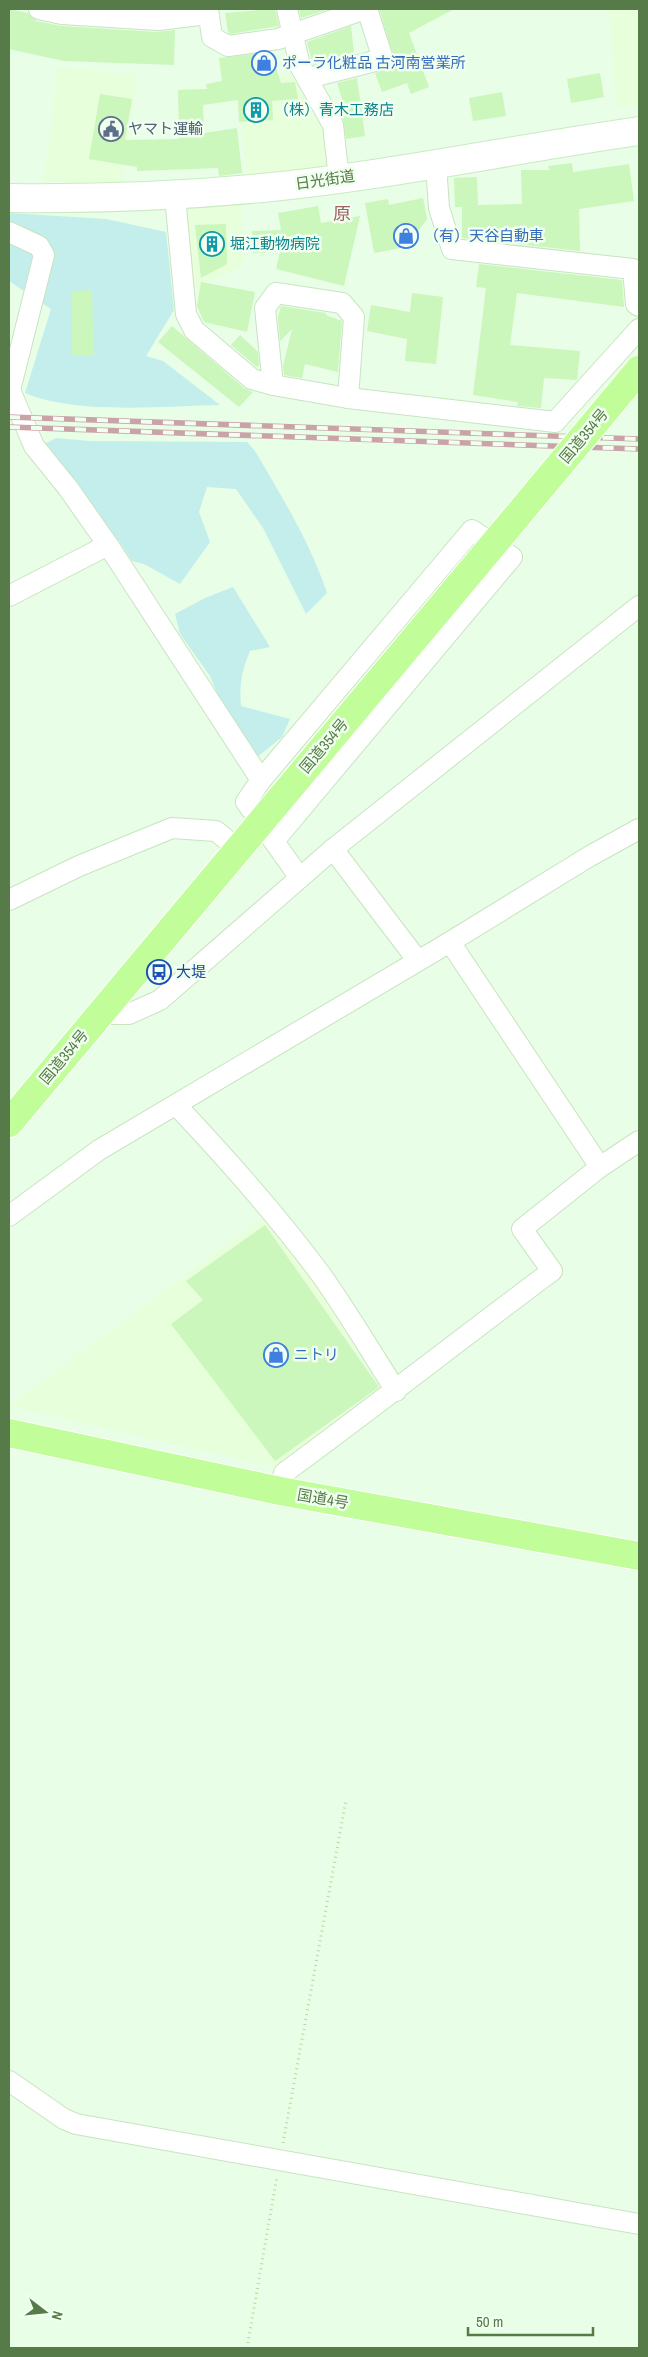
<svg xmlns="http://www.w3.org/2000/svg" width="648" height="2357" font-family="'Archivo Narrow','Noto Sans JP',sans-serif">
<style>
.commercial{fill:#e7ffda}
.green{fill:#c3eeeb}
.building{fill:#cbf6bc}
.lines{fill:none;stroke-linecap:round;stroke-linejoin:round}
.street-casing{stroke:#c8e4c1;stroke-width:22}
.secondary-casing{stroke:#c8ecc0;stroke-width:30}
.highway-casing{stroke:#fff;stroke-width:30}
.path{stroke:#afdc9e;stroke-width:3;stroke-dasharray:1 4;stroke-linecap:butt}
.street{stroke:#fff;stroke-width:20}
.secondary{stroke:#fff;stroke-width:28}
.highway{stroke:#c1fd99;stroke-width:28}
.rail-casing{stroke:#caa3a8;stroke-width:5.5}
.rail{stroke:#f0ffef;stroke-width:4;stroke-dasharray:11;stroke-linecap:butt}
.highway-bridge-casing{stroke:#fff;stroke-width:30;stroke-linecap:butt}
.highway-bridge{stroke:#c1fd99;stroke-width:28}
.labels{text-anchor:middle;stroke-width:5;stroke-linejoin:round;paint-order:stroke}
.shop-label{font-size:15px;fill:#366cbe;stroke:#f0ffef;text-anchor:start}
.culture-label{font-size:15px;fill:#0d838f;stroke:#f0ffef;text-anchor:start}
.service-label{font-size:15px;fill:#4e5e75;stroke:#f0ffef;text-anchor:start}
.street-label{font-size:15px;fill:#577b48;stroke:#f0ffef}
.transit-label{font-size:15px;fill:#164399;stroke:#f0ffef;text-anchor:start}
.quarter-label{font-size:18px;fill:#9e6464;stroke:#f0ffef}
</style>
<rect width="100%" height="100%" fill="#e8fee7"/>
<g class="commercial">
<path d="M609 9H639V104L616 108Z"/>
<path d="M58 67 137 75 122 186 44 181Z"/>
<path d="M293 73 324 124 326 166 248 175 234 81Z"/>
<path d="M240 203 244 265 192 290 187 207Z"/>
<path d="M266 1215 388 1387 276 1467 9 1406Z"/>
</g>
<g class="green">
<path d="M9 213 106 219 166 232 174 310 146 356 163 361 220 405C164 406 76 415 25 393L51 309 9 281Z"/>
<path d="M56 438 90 441 247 442 255 451C282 497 310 542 327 593L306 614 263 528 236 489 207 487 199 512 210 542 180 584 144 564 132 561 119 541 104 530 65 467 52 458 41 446Z"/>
<path d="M233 587 270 647 250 651C242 670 239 685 241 706L290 719 282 737 255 759 220 700 210 676 180 634 175 614 205 598Z"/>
</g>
<g class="building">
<path d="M9 9 28 13 36 21 61 26 157 32 175 30 174 65 64 61 9 49Z"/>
<path d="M273 9H275L279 26 230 34 228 32 225 13Z"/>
<path d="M299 9H329L301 18Z"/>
<path d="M379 9H454L409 33 429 87 411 94 407 83 382 92 375 73 391 68 395 61Z"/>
<path d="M351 26 354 54 313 65 307 42Z"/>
<path d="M271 52 281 83 295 82 298 99 272 101 273 120 239 122 238 100 203 105 204 133 237 128 242 173 219 176 218 168 137 171V167L89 159 100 94 132 99 125 140 179 139 178 90 207 89 206 84 222 81 219 58Z"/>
<path d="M600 73 604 97 571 103 567 79Z"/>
<path d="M357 78 365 136 346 139 341 106 344 105 337 83Z"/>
<path d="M502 92 506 116 473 121 469 98Z"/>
<path d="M572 163 573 172 629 164 634 201 579 209 580 251 462 238V207H455L454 178 477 177 478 205 522 204 521 170H549L548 166Z"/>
<path d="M423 198 427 219 406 247 374 253 365 203 388 199 389 205Z"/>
<path d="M318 206 321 223 360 216 344 286 276 269 280 252 253 253 252 231 281 230 278 213Z"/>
<path d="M226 224 227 264 201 278 195 225Z"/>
<path d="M479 264 622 280 624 307 517 293 510 345 580 351 577 380 544 378 541 408 517 406 518 402 473 395 486 288 476 287Z"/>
<path d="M201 282 255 292 247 332 204 322 197 306Z"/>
<path d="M92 290 94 355H72L71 291Z"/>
<path d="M412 293 443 297 436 364 405 361 407 339 367 331 371 305 410 312Z"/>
<path d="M281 306 326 313V315L342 321 338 372 305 364 302 378 284 375 283 366 292 329 280 341 278 317Z"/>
<path d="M172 326 244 388 253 392 239 407 158 342Z"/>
<path d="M240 335 258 352 259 365 257 367 231 345Z"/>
<path d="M265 1225 379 1387 275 1461 171 1324 203 1300 186 1281Z"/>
</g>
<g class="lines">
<defs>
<g id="street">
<path d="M39 9 62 14 158 20 208 14"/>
<path d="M208 9 212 37 228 46 278 39 365 9"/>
<path d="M287 9 300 66 333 125 339 179"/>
<path d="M308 78 383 59 367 9"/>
<path d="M436 164 439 208 452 249 633 269 636 304 639 306"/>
<path d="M175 196 186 314 194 330 252 379 273 385 265 308 276 293 342 303 354 317 348 398 273 385"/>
<path d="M9 232 39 246 44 255 10 390 34 446 68 488 108 545 261 780 246 802 300 878"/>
<path d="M348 398 555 422 639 329"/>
<path d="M9 596 108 545"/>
<path d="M261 780 472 530 512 557 274 841"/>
<path d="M333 849 418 961"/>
<path d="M9 900 79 866 172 828 216 831 238 849"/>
<path d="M450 942 600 1167"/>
<path d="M100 1014H129L160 1000 333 849 639 606"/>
<path d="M176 1105C228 1160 277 1215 322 1276 348 1313 372 1353 396 1391"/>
<path d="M9 1216 99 1150 450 942 590 856 639 829"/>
<path d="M280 1491 284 1473C374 1407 462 1338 552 1271L522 1229 600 1167 639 1141"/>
<path d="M9 2081 64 2119 76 2124 639 2224"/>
</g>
<path id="secondary" d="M9 198C93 199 178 196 262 188 388 176 513 149 639 131"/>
<g id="highway">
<path d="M9 1123 477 564"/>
<path d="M9 1433 280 1491 639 1556"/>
</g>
</defs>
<use href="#street" class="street-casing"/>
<use href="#secondary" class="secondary-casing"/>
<use href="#highway" class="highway-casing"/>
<g class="path">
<path d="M283 2143 346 1800"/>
<path d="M247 2348 277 2176"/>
</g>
<use href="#street" class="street"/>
<use href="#secondary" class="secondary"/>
<use href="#highway" class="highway"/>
<defs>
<g id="rail">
<path d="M9 417 639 439"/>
<path d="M9 427 639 449"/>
</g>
</defs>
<use href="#rail" class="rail-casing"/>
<use href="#rail" class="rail"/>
<defs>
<path id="highway-bridge" d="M477 564 639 370"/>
</defs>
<use href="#highway-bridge" class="highway-bridge-casing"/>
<use href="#highway-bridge" class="highway-bridge"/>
</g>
<defs>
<symbol id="shop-ring" viewBox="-11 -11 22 22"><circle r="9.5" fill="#f0ffef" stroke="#3f7fe0" stroke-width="1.5"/><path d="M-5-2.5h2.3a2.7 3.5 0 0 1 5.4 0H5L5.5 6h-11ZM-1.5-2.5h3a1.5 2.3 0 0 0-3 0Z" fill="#3f7fe0"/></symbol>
<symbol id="building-ring" viewBox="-11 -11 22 22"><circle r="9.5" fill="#f0ffef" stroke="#0f9aa8" stroke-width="1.5"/><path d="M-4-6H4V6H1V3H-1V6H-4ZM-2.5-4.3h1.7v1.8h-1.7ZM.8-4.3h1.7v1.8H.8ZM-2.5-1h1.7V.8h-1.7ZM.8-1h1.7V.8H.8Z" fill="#0f9aa8"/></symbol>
<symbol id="civic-ring" viewBox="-11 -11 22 22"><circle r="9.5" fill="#f0ffef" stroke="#5c6f8a" stroke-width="1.5"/><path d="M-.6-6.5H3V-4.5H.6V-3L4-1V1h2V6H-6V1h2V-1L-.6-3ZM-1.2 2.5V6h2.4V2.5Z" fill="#5c6f8a"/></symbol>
<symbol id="bus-ring" viewBox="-11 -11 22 22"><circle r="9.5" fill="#f0ffef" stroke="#1a4fb4" stroke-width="1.5"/><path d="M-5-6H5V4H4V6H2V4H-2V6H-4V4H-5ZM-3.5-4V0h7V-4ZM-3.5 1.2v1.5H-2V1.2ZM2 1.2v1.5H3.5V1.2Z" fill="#1a4fb4"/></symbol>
</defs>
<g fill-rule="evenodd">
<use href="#shop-ring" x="250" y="49" width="28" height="28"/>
<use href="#building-ring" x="242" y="96" width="28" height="28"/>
<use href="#civic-ring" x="97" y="115" width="28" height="28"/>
<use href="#shop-ring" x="392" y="222" width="28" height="28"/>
<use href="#building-ring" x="198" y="230" width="28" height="28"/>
<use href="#bus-ring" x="145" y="958" width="28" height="28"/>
<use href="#shop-ring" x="262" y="1341" width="28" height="28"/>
</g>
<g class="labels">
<g class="shop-label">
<text x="282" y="68">ポーラ化粧品 古河南営業所</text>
<text x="424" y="241">（有）天谷自動車</text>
<text x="294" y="1360">ニトリ</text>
</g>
<g class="culture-label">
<text x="274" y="115">（株）青木工務店</text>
<text x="230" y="249">堀江動物病院</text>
</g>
<g class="service-label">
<text x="128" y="134">ヤマト運輸</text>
</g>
<g class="street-label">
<text transform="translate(325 180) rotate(-8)" y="5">日光街道</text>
<text transform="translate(584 436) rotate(-50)" y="5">国道354号</text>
<text transform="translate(324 746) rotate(-50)" y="5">国道354号</text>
<text transform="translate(64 1057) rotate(-50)" y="5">国道354号</text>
<text transform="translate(323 1499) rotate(10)" y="5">国道4号</text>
</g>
<g class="transit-label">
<text x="176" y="977">大堤</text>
</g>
<g class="quarter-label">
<text x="342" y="220">原</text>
</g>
</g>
<rect width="648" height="2357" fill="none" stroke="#577b48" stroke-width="20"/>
<g transform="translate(45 2312) rotate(106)" stroke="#f0ffef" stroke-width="4" paint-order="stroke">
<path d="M0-4L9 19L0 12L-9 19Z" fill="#577b48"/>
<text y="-8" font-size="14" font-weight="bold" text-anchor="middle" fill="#577b48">N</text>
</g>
<path d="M468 2327v8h125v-8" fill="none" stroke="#577b48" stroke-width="2.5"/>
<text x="476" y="2327" font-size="15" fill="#577b48" stroke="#f0ffef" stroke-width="4" paint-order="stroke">50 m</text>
</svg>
